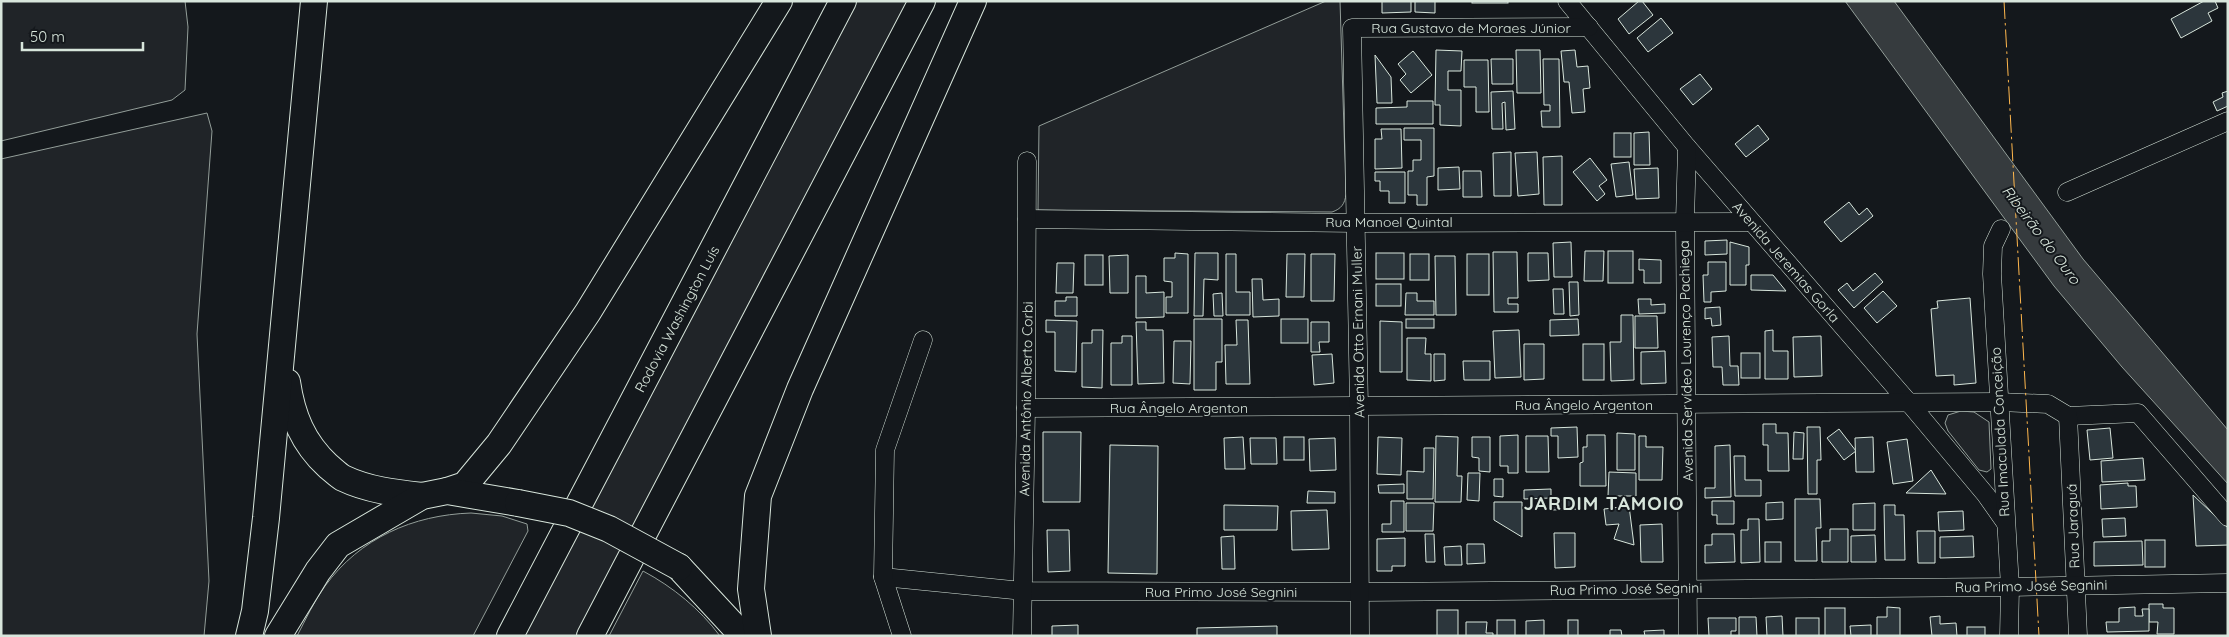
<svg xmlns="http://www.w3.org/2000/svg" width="2229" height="637" font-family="Quicksand,sans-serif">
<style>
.green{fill:#202428;stroke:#939e99}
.water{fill:#363b3e;stroke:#939e99}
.building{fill:#2c363c;stroke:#d8e6dc}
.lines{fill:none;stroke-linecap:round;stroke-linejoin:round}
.minor-casing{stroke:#d8e6dc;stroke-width:19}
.highway-casing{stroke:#d8e6dc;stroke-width:28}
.minor{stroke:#14181c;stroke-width:18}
.highway{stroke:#14181c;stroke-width:26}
.highway-bridge-casing{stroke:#d8e6dc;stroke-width:28;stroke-linecap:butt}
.highway-bridge{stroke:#14181c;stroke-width:26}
.power{stroke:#ffb74d;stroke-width:1;stroke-dasharray:18 4 2.5 4;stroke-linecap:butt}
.labels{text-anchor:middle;stroke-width:4;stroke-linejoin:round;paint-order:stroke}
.street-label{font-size:14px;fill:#d8e6dc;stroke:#14181c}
.water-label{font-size:15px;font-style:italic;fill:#d8e6dc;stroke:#14181c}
.district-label{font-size:19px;font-weight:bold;letter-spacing:1px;fill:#d8e6dc;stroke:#14181c}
</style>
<rect width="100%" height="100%" fill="#14181c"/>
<g class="green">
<path d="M1 1H185L188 27 185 90 172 100 1 141Z"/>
<path d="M853 1H913L580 636H522Z"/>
<path d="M1326 1H1340L1346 194C1345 204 1341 209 1332 212L1038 210 1039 126Z"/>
<path d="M207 113 212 131 197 334 209 581 204 636H1V159Z"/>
<path d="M1961 411 1974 412 1989 422 1991 469 1987 472 1979 470 1948 431 1945 423 1948 415Z"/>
<path d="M471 513 502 516 527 524 528 531 473 636H297C306 619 314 601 325 586 360 538 413 515 471 513Z"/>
<path d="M643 571C673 587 700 609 720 636H609Z"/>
</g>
<path class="water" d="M1845 1H1894L2083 259 2228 430V484L2122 367 2054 286Z"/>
<g class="building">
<path d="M1382 1H1411V12L1382 13Z"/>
<path d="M1415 1H1435V13L1415 12Z"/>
<rect x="1472" y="1" width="36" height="2"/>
<path d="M1639 1H1642L1653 15 1629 34 1618 19Z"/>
<path d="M2204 1H2215L2218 8 2208 13 2212 21 2181 38 2171 19Z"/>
<path d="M1661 18 1673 33 1648 52 1637 38Z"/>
<path d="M1436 50 1462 51 1461 71H1448V90H1461V126L1440 125V105H1435Z"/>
<path d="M1516 50H1540L1541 93H1517Z"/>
<path d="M1575 50 1577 67 1588 66 1590 88 1583 89 1585 112 1572 113 1569 82H1564L1561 51Z"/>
<path d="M1413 51 1432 75 1411 93 1400 80 1406 74 1398 64Z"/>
<path d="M1375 55 1391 77 1392 103H1377Z"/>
<path d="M1491 59H1513V84H1492Z"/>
<path d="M1543 59H1559L1560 127H1542L1541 111H1550V105H1544Z"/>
<path d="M1464 60H1488L1489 112H1476V87H1464Z"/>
<path d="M1700 74 1712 89 1693 105 1680 89Z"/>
<path d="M1513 91 1515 129 1506 130 1505 102 1502 103 1503 129H1492L1491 92Z"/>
<path d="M2228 91V106L2217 111 2213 102 2223 97 2222 93Z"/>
<path d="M1407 101H1433V124H1376V108L1407 107Z"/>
<path d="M1758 125 1769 139 1746 157 1735 144Z"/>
<path d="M1404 128H1434V176L1427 177V205H1417V195H1408V171H1413V160H1421V140H1404Z"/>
<path d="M1381 129H1401L1402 168 1375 169V139H1382Z"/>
<path d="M1649 132 1650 165H1634V133Z"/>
<rect x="1614" y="133" width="17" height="24"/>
<path d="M1511 152V196H1494L1493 153Z"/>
<path d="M1537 152 1539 194 1518 196 1515 153Z"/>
<path d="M1562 156V205H1544L1543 157Z"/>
<path d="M1590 158 1607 180 1599 186 1605 194 1597 201 1573 172Z"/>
<path d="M1629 162 1633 195 1616 197 1611 164Z"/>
<path d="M1459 167 1460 189 1438 190V168Z"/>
<path d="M1658 168 1659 198 1636 199 1634 169Z"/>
<path d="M1463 171H1481L1482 197H1463Z"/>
<path d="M1375 172H1405V203H1389V191H1380V181H1375Z"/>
<path d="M1849 202 1859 215 1867 208 1873 216 1841 242 1824 222Z"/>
<path d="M1727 240V254L1705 255V241Z"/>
<path d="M1571 242 1572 277H1554L1553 243Z"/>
<path d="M1730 242 1749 247V265H1746V285H1730Z"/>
<path d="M1585 251H1604L1603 281H1584Z"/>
<rect x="1608" y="251" width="25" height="32"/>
<path d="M1493 252H1517L1518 298H1508V304H1518V312H1494Z"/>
<path d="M1175 253 1188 254V313H1166V297H1172V282L1164 281V258H1175Z"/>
<path d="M1195 253H1218V280L1204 279 1203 316H1194Z"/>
<rect x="1376" y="253" width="28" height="26"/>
<path d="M1528 253H1548L1549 280 1528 281Z"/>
<path d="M1226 254H1236V292H1250V315H1226Z"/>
<path d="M1287 254H1305L1304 297H1286Z"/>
<path d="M1311 254H1335L1334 301H1311Z"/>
<rect x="1410" y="254" width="19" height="26"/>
<rect x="1467" y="254" width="22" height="41"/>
<rect x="1085" y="255" width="18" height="30"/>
<path d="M1128 255V293H1110L1109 256Z"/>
<path d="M1435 256H1455L1456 315H1436Z"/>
<path d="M1639 259 1661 260V283H1644V270H1639Z"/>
<path d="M1708 262H1726V291L1711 292V302H1704L1703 275H1708Z"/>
<path d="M1057 263H1074L1073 293H1056Z"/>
<path d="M1875 273 1883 282 1854 308 1838 290 1847 283 1853 291Z"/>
<path d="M1751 275H1773L1786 291 1751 290Z"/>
<path d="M1136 276H1146V293L1164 292V317L1136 318Z"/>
<path d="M1252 279H1262L1263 300 1279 299V316L1253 317Z"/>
<path d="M1569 282H1578L1579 315 1570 316Z"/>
<rect x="1376" y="284" width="25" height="22"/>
<path d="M1553 289H1563L1564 314H1554Z"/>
<path d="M1883 291 1897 306 1877 323 1864 308Z"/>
<path d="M1222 293 1223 316H1214L1213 294Z"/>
<path d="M1406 293H1417V301H1434V315H1405Z"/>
<path d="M1066 297H1077V316H1055V301H1066Z"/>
<path d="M1970 298 1976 383 1954 385V375L1936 376 1931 309 1938 308 1937 301Z"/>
<path d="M1638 299H1651V305L1665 304V313L1639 314Z"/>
<path d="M1720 307 1721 325 1712 326 1711 318 1705 319V308Z"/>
<path d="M1621 315H1633L1634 380 1611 381 1610 342H1621Z"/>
<path d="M1635 316H1657L1658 348H1635Z"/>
<path d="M1194 319H1222V362H1216V390H1194Z"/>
<rect x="1281" y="319" width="27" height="24"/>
<rect x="1406" y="319" width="28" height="9"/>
<path d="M1578 319 1579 335 1550 336V320Z"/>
<path d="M1046 320 1077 321 1076 372 1055 371V332H1046Z"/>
<path d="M1236 320H1248L1250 384H1226L1225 345H1237Z"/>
<path d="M1380 321 1402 322V372H1380Z"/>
<path d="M1136 322H1146V330H1163L1164 383 1138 384Z"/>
<path d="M1311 322H1329V342H1319L1320 352H1311Z"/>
<path d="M1092 330H1103L1102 388 1082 387V343H1092Z"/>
<path d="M1519 330 1521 377 1495 378 1493 331Z"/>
<path d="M1773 330V351H1788V379H1765V331Z"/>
<path d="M1122 336H1132V385H1111V343H1122Z"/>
<path d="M1729 336 1730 366H1738L1739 385H1723L1722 367H1713L1712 337Z"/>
<path d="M1821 336 1822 376 1794 377 1793 337Z"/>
<path d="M1407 338H1426L1425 354H1431V381L1407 380Z"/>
<path d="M1174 341H1191L1190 384 1173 383Z"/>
<path d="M1524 344H1544V379L1524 380Z"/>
<rect x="1583" y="344" width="21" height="36"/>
<path d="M1665 351 1666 383 1641 384V352Z"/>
<rect x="1741" y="353" width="19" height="25"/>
<path d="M1332 354 1334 383 1314 385 1312 355Z"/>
<path d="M1434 354H1445V380L1434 381Z"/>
<path d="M1463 361H1490V380H1464Z"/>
<path d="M1763 424H1776V433H1788L1789 471H1768V445H1763Z"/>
<path d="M1577 427 1578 457 1558 458V436H1551V428Z"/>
<path d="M1807 427H1820L1821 460H1817V494H1808Z"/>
<path d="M2110 428 2113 458 2090 460 2087 430Z"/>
<path d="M1839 429 1856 451 1844 460 1827 438Z"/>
<path d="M1043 432H1081L1080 502H1043Z"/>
<path d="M1794 432 1804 433 1803 459H1793Z"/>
<path d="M1617 433 1635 434V470H1617Z"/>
<path d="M1518 435V473H1508V466H1500V436Z"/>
<path d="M1587 435H1605L1606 486H1580V463L1583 462V447H1587Z"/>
<path d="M1436 436 1458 437 1457 476H1462L1461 502H1435Z"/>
<path d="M1526 436H1548L1549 472H1526Z"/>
<path d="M1639 436H1646V447H1663L1662 480H1639Z"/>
<path d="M1243 437 1245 469H1225L1224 438Z"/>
<rect x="1284" y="437" width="20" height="23"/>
<path d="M1378 437 1402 438 1401 475 1377 474Z"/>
<path d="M1472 437H1490V472L1479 471V458L1472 457Z"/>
<path d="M1873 437 1874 472H1856L1855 438Z"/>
<path d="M1250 438H1276L1277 464H1251Z"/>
<path d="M1335 438 1336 470 1310 471 1309 439Z"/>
<path d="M1907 439 1913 481 1893 484 1887 442Z"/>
<path d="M1110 445 1158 446 1157 574 1108 573Z"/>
<path d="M1730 445 1731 497 1705 498V488H1715V446Z"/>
<path d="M1424 448H1434L1433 499H1407V471L1424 472Z"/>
<path d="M1734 456H1745V480H1761V496H1735Z"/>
<path d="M2143 458 2145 480 2102 482 2101 461Z"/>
<path d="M1931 470 1946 494 1906 493Z"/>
<path d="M1609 472 1636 473V496H1608Z"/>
<path d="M1468 473H1480L1479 501 1467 500Z"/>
<path d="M1494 479H1503V497L1494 496Z"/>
<path d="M2128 483V486H2136L2137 507 2101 509 2100 485Z"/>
<path d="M1404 484V493H1379L1378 485Z"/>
<path d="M1551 489V498L1524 499V490Z"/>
<path d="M1308 491 1335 492V503H1307Z"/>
<path d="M2193 495 2228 528V545L2196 546Z"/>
<path d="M1795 499H1820L1821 528H1816L1817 561H1795Z"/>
<path d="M1579 500V509L1552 510V501Z"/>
<path d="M1391 501H1404V532H1382V524H1391Z"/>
<path d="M1712 501H1734V524H1717V515H1712Z"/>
<path d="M1494 502H1522V537L1494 520Z"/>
<path d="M1783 502V519L1766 520V503Z"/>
<path d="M1406 503H1434L1433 531H1406Z"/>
<path d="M1875 503V530H1853V504Z"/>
<path d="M1224 505 1278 506 1277 530H1224Z"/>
<path d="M1884 505H1895V515H1904L1905 560H1885Z"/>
<path d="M1629 506 1634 545 1614 539 1619 524 1606 525 1604 509Z"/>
<path d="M1327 510 1329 549 1292 550 1291 511Z"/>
<path d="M1963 511 1964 530 1939 531 1938 512Z"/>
<path d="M2125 518 2126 536 2103 537 2102 519Z"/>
<path d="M1748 519H1759L1760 562 1741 563V530H1748Z"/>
<path d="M1662 524 1663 562H1641L1640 525Z"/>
<path d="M1830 529H1848V562H1822V541H1830Z"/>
<path d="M1047 530H1069L1070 571 1048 572Z"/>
<path d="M1917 531H1935V563H1918Z"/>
<path d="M1554 533H1575V567L1555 568Z"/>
<path d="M1425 534H1434L1435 562H1426Z"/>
<path d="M1712 534H1734L1735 562 1705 563V545H1712Z"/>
<path d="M1875 535 1876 562H1851V536Z"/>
<path d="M1234 536 1235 569H1222L1221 537Z"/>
<path d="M1973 536 1974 557 1940 558V537Z"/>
<path d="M1405 538V566H1392V571H1377V539Z"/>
<rect x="2145" y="540" width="20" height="27"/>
<path d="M2142 541 2143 565 2094 566V542Z"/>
<rect x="1765" y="542" width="16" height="20"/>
<path d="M1467 544H1484L1485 563 1467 564Z"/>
<path d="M1461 546 1462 565H1445L1444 547Z"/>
<path d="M2149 604H2163V608H2174V634H2157L2158 622H2149Z"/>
<path d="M1887 607 1900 608V636H1877V617H1887Z"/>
<path d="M2135 607V616H2143L2142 609H2149V631L2107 632 2106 622H2119V608Z"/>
<rect x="1825" y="608" width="20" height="28"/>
<rect x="1437" y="610" width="21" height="26"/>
<path d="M1782 616 1783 636H1767L1766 617Z"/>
<path d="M1940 616V624L1956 623 1957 636H1932L1930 617Z"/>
<path d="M1739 617H1756L1757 636H1739Z"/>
<path d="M1708 618H1736V631H1731V636H1709Z"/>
<rect x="1796" y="618" width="23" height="18"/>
<rect x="1497" y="620" width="18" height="16"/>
<path d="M1544 620V636H1526V621Z"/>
<rect x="1568" y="620" width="10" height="16"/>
<path d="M1466 622H1487L1486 633H1493V636H1466Z"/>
<path d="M1078 625V636H1052V626Z"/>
<path d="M1871 625V636H1851L1850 626Z"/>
<path d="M1277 626V636H1197V628Z"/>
<rect x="1967" y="627" width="18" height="9"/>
<path d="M1610 630H1621L1622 636H1610Z"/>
<path d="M1664 630V636H1645L1644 631Z"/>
</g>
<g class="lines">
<defs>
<g id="minor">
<path d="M1567 1 1687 147 1910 404 1986 495 2005 522"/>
<path d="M1687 147 1685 221 1688 636"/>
<path d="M2067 192 2228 121"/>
<path d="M1027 219 1356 223 1751 222"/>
<path d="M2001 229 1993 246 1992 274 2010 587 2009 636"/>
<path d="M1026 408 1999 402 2048 404 2068 416 2138 413 2228 517"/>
<path d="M2068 416 2078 636"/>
<path d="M883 577 1023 591 1360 592 2010 587 2228 583"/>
<path d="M902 636 883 577 885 450 923 340"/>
<path d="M1022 636 1026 408 1027 161"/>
<path d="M1360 636 1359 407 1352 28 1589 27"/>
</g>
<g id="highway">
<path d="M287 382C292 416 303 443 328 466 333 470 338 475 343 478 368 490 395 493 422 496"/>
<path d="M447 491 465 485 499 444 588 312 779 1"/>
<path d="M679 567 743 636"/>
<path d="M249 636 255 611 266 518 314 1"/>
<path d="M278 636 318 571 338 545 422 496 447 491 518 503"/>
<path d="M510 636 843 1"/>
<path d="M590 636 922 1"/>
<path d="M758 636 751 589 758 496 800 389 973 1"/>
</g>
</defs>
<use href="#minor" class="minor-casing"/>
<use href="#highway" class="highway-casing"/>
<use href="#minor" class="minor"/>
<use href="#highway" class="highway"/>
<defs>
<path id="highway-bridge" d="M518 503 569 513 609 529 679 567"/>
</defs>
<use href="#highway-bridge" class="highway-bridge-casing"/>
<use href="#highway-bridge" class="highway-bridge"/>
<path class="power" d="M2004 1 2039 636"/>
</g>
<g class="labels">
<g class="street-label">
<text x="1471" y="33">Rua Gustavo de Moraes Júnior</text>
<text x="1389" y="227">Rua Manoel Quintal</text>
<text transform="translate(1786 262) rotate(49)" y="5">Avenida Jeremias Gorla</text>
<text transform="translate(677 319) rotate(-62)" y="5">Rodovia Washington Luís</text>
<text transform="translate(1358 332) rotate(-91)" y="5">Avenida Otto Ernani Muller</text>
<text transform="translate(1686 361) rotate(-91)" y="5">Avenida Servídeo Lourenço Pachiega</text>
<text transform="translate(1026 399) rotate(-89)" y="5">Avenida Antônio Alberto Corbi</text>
<text x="1584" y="410">Rua Ângelo Argenton</text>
<text x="1179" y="413">Rua Ângelo Argenton</text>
<text transform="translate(2000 432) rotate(-93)" y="5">Rua Imaculada Conceição</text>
<text transform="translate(2073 526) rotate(-92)" y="5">Rua Jaraguá</text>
<text transform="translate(2031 586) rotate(-1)" y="5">Rua Primo José Segnini</text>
<text transform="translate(1626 589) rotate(-1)" y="5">Rua Primo José Segnini</text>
<text x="1221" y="597">Rua Primo José Segnini</text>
</g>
<g class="water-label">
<text transform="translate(2041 235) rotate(53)" y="5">Ribeirão do Ouro</text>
</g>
<g class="district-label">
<text x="1604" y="510">JARDIM TAMOIO</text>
</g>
</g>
<rect width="2229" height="637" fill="none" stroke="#d8e6dc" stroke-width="5"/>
<path d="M22 42v8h121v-8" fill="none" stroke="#d8e6dc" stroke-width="2.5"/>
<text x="30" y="42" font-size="15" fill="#d8e6dc" stroke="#14181c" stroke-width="4" paint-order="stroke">50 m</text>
</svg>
